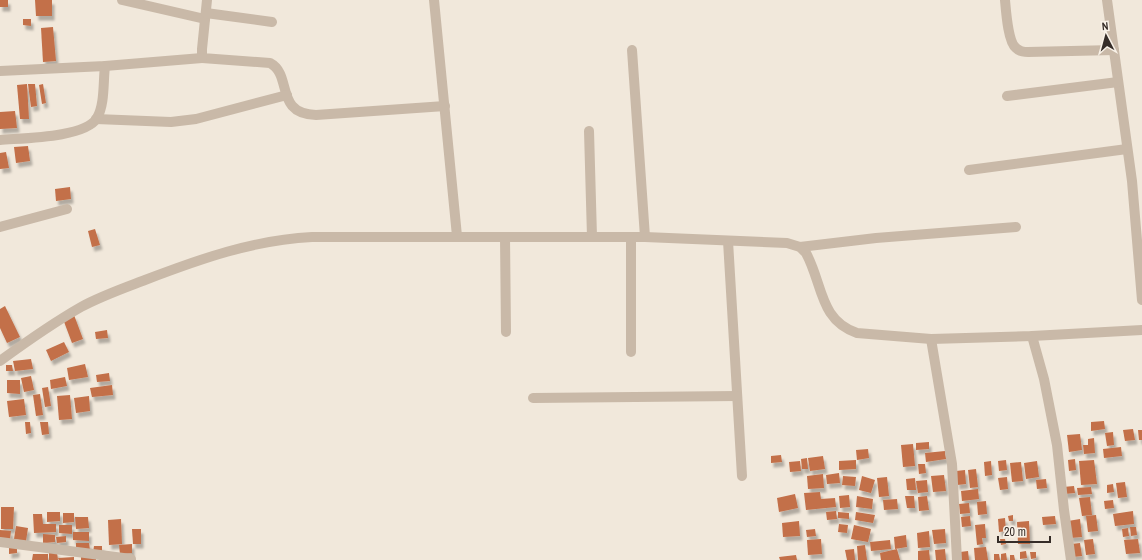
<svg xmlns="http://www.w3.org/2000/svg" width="1142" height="560" font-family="'Archivo Narrow',sans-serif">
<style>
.building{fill:#c36f48;filter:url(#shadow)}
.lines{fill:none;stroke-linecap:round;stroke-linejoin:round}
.minor{stroke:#c9b9a8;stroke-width:10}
</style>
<defs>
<filter id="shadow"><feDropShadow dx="2.5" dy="4.5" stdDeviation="1" flood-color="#0004"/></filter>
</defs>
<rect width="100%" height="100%" fill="#f1e8db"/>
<g class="building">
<rect x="0" y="0" width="8" height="7"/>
<path d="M35 0H52V16H36Z"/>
<path d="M23 19H31V26L23 25Z"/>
<path d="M53 27 56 61 43 62 41 28Z"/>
<path d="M27 84 29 119H20L17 85Z"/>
<path d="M28 84H35L37 106 31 107Z"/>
<path d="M43 84 46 103 42 104 39 85Z"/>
<path d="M15 111 17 128 0 129V112Z"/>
<path d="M28 146 30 161 16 163 14 147Z"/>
<path d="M6 152 9 168 0 169V153Z"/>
<path d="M70 187 71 199 56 201 55 189Z"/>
<path d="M95 229 100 245 92 247 88 231Z"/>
<path d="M5 306 20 337 7 343 0 328V309Z"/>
<path d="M74 315 83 339 72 343 63 319Z"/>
<path d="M107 330 108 338 96 339 95 332Z"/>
<path d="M64 342 69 352 51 361 46 350Z"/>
<path d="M31 359 33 369 15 371 13 361Z"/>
<path d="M85 364 88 377 69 380 67 368Z"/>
<path d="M6 365H12L13 371H6Z"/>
<path d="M109 373 110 381 97 382 96 375Z"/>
<path d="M31 376 34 390 24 392 21 378Z"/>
<path d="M65 377 67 386 51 389 50 380Z"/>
<path d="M7 380H20V394L7 393Z"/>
<path d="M112 385 113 395 92 397 90 388Z"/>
<path d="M48 387 51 406 45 407 42 388Z"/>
<path d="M40 394 43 415 36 416 33 395Z"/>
<path d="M70 395 72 419 59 420 57 396Z"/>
<path d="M89 396 90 411 76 413 74 398Z"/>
<path d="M24 399 26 415 9 417 7 401Z"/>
<path d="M1104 421 1105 429 1091 431V422Z"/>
<path d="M25 422H30L31 433 26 434Z"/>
<path d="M40 422H48L49 434 42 435Z"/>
<path d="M1133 429 1135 440 1125 441 1123 430Z"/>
<path d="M1138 430H1142V440H1139Z"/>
<path d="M1113 432 1114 445 1107 446 1105 433Z"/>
<path d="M1080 434 1082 450 1069 452 1067 435Z"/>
<path d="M1094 438 1095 453 1084 454 1083 445H1088V439Z"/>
<path d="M929 442V449L916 450V443Z"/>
<path d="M913 444 915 466 903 467 901 445Z"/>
<path d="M1121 447 1122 456 1104 458 1103 449Z"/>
<path d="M868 449 869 458 857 460 856 450Z"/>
<path d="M945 451 946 459 926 462 925 453Z"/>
<path d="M781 455 782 462 771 463V456Z"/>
<path d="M823 456 825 469 810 471 808 458Z"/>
<path d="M807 458 808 469H802L801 459Z"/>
<path d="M1075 459 1076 470 1069 471 1068 460Z"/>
<path d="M856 460V469L839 470V461Z"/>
<path d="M1006 460 1007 470 999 471 998 461Z"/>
<path d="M1094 460 1097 484 1081 485 1079 461Z"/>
<path d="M800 461 801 471 790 472 789 462Z"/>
<path d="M991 461 992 475 985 476 984 462Z"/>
<path d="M1037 461 1039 477 1026 479 1024 463Z"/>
<path d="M1021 462 1023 481 1012 482 1010 463Z"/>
<path d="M918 464H925L926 473 919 474Z"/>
<path d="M976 469 978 487 970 488 968 470Z"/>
<path d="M965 470 966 484 957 485 956 471Z"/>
<path d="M839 473 840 483 827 484 826 475Z"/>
<path d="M823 474 824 488 808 489 807 476Z"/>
<path d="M944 475 946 491 933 492 931 476Z"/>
<path d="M843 476 856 477 855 486 842 485Z"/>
<path d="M862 476 875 480 871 493 859 490Z"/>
<path d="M887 477 889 496 879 497 877 478Z"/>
<path d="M1007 477 1008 489 1000 490 998 478Z"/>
<path d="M915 478 916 490H907L906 479Z"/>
<path d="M1046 479 1047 488 1037 489 1036 480Z"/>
<path d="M927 480 928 492 918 493 916 481Z"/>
<path d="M1125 482 1127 497 1118 498 1116 483Z"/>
<path d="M1113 484 1114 492 1107 493V485Z"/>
<path d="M1074 486 1075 493 1064 494 1063 487Z"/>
<path d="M1091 487 1092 494 1078 495 1077 488Z"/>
<path d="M978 489 979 499 962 501 961 491Z"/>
<path d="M820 492 821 499 835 498 836 507 806 510 804 493Z"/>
<path d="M795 494 798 508 779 512 777 498Z"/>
<path d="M849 495 850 507 840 508 839 496Z"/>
<path d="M857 496 873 499 872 509 856 507Z"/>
<path d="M905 496H914L915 508H907Z"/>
<path d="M927 496 929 510 919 511 918 497Z"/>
<path d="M1090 497 1092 515 1082 516 1079 498Z"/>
<path d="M897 499 898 509 884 510 883 500Z"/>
<path d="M1113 500 1114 508 1105 509 1104 501Z"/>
<path d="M986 501 987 514 978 515 977 502Z"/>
<path d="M969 503 970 513 960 514 959 504Z"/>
<path d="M1 507H14L13 529H1Z"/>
<path d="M836 511 837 519 827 520 826 512Z"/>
<path d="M1133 511 1134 524 1115 526 1113 514Z"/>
<path d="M47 512H60V521L47 522Z"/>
<path d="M838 512 849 513V519L838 518Z"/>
<path d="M856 512 875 515 873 523 855 520Z"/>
<path d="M63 513H74V522L63 523Z"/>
<path d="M33 514H42L43 524H56V532L34 533Z"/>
<path d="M1013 515V521H1009L1008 516Z"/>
<path d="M1096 515 1098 531 1088 532 1086 516Z"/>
<path d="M970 516 971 526 962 527 961 517Z"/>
<path d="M1055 516 1056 524 1043 525 1042 517Z"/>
<path d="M75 517H88L89 528 76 529Z"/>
<path d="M1005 518 1006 531 999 532 998 519Z"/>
<path d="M121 519 122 544 109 545 108 520Z"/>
<path d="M1080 519 1082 537 1070 538 1068 521Z"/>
<path d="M799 521 800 536 783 537 782 523Z"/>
<path d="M1029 521 1030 544H1018L1017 522Z"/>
<path d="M839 524 848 525 847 533 838 532Z"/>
<path d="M985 524 986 538H982L983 544 977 545 975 525Z"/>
<path d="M59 525H72V534L59 533Z"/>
<path d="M854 525 871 529 868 542 851 539Z"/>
<path d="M16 526 28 528 26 541 14 539Z"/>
<path d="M1130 527H1136L1137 535 1131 536Z"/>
<path d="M1128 528 1129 536 1123 537 1122 529Z"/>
<path d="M132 529H141V544H133Z"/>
<path d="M815 529 816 536 807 537 806 530Z"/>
<path d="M945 529 946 543 934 544 932 530Z"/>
<path d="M0 530 11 531 10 539 0 538Z"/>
<path d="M929 531 930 547 918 548 917 533Z"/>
<path d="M73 532H89V541L73 540Z"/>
<path d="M43 534 55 535V542L43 543Z"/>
<path d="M906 535 907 547 895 549 894 537Z"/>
<path d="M66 536V542L57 543 56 537Z"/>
<path d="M821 539 822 554 808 555 807 540Z"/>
<path d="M1000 539H1005L1006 544 1001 545Z"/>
<path d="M1093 539 1095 554 1086 555 1084 540Z"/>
<path d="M1138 539 1140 553 1126 554 1124 540Z"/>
<path d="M890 540 891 549 871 551 870 542Z"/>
<path d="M76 543H89L90 550H76Z"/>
<path d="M1080 543 1082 556 1072 557 1071 544Z"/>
<path d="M132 544V553L120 554 119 545Z"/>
<path d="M865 545 867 560H858L857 546Z"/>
<path d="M94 546H102V553L93 552Z"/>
<path d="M986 547 988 560H975L974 548Z"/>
<path d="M9 548H17V553L9 554Z"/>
<path d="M854 549 855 560H847L845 550Z"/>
<path d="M897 549 900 560H881L880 553Z"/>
<path d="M945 549 946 560H936L935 550Z"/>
<path d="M929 550 930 560H918V551Z"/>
<path d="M968 551 969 560H961L960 552Z"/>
<path d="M1026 551 1027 558 1020 559V552Z"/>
<path d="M49 552H57L58 560H49Z"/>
<path d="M1030 552H1036V558L1031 559Z"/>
<path d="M1006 553 1007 560H1001V554Z"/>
<path d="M33 554H48V560H32Z"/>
<path d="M994 554H999L1000 560H994Z"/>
<path d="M796 555 797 560H780L779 557Z"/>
<path d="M1010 555H1014L1015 560H1010Z"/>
<path d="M74 557V560H59L58 558Z"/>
<rect x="81" y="557" width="15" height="3"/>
</g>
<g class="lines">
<g class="minor">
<path d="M122 0 205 19"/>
<path d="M207 0 202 49V58L270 63C293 75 274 114 316 115L445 106"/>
<path d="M434 0 457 236"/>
<path d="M1005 0C1006 11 1008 42 1016 48 1019 51 1024 52 1028 52L1114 50"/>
<path d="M1107 0 1132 181 1142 300"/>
<path d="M206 13 272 22"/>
<path d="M632 50 645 237"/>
<path d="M0 71 105 66 202 58"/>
<path d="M1007 96 1118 82"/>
<path d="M96 119 171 122 196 119 287 95"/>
<path d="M589 131 592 237"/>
<path d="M0 140C22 138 85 138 97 118 105 104 103 82 105 66"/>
<path d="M969 170 1127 149"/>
<path d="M0 227 67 209"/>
<path d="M505 237 506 332"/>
<path d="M728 241 742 476"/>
<path d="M800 247 876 238 1016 227"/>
<path d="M1032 336 1044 379 1057 445 1064 510 1071 560"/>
<path d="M931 339 952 464 957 560"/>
<path d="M631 352V237"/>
<path d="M0 361C26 342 53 323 81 307 101 296 124 288 145 280 200 259 253 240 312 237H645L787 243 800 247 806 253C823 284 819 320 857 333L931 339 1032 336 1142 330"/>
<path d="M533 398 737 396"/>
<path d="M0 542 131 559"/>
</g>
</g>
<g transform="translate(1106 36) rotate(354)" stroke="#f9f2e8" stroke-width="3" paint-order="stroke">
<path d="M0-3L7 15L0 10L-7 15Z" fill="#362d28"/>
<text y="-6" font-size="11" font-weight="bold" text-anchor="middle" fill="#362d28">N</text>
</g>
<path d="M998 536v6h52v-6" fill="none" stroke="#362d28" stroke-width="2"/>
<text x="1004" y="536" font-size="12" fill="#362d28" stroke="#f9f2e8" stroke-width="3" paint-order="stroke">20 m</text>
</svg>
